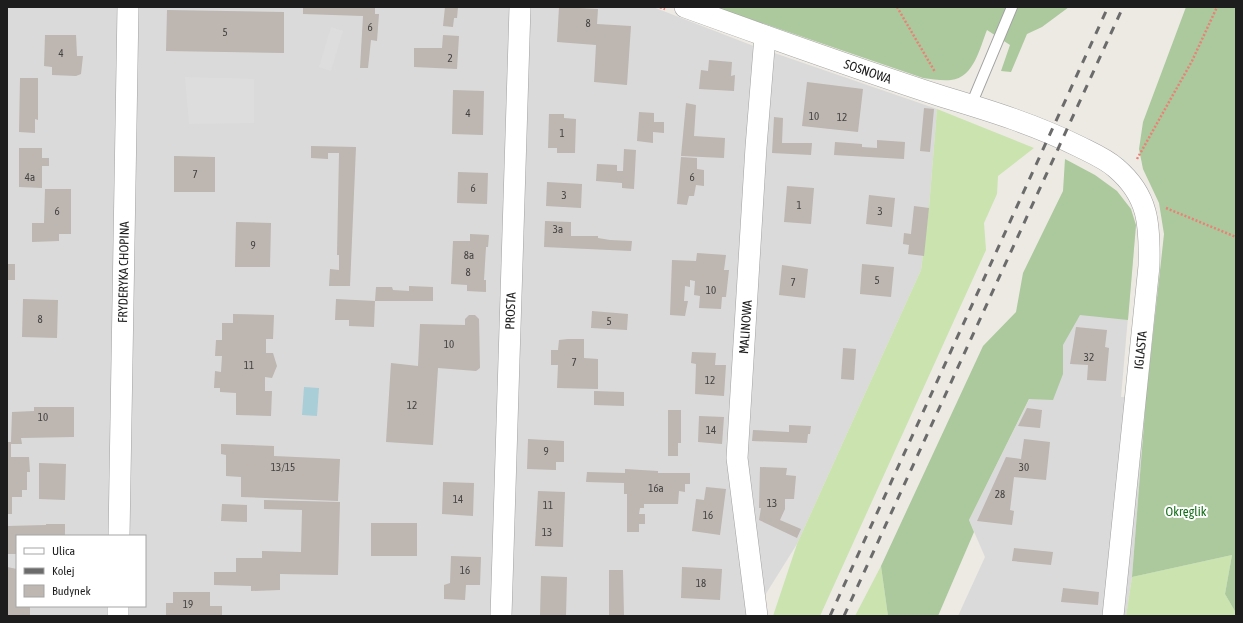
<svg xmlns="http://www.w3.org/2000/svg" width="1243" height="623" font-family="'Asap Condensed',sans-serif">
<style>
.residential{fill:#dbdada;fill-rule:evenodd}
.grass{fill:#cae3af}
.forest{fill:#abc99d}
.parking{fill:#ddd}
.water{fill:#a9ced7}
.building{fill:#bdb6b1}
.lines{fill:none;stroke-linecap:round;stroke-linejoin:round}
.lane-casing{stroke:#a1a1a1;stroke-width:12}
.street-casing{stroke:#a1a1a1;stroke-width:22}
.path{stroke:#eb8077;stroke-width:2.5;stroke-dasharray:2 2;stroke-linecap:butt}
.lane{stroke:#fff;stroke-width:10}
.street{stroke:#fff;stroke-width:21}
.rail{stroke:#6b6b6b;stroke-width:3;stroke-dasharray:8 8;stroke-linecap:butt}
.labels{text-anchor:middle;stroke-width:4;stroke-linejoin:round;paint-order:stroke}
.number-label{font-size:11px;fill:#454342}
.street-label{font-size:13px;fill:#1d1d1d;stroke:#fff}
.park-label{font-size:13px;fill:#16711b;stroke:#fff}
</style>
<rect width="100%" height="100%" fill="#edeae4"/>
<g class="residential">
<path d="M7 7H653L751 45 937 109 929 208 921 270 797 544 752 616H7ZM17 536H145V606H17Z"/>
<path d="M1121 215 1136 225 1121 397 1146 398 1132 577 1126 616H958L985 557 969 520Z"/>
</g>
<g class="grass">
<path d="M937 109 1034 148 998 176 997 194 984 223 986 250 820 616H773L797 544 921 270 929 208Z"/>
<path d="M1232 555 1225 594 1236 613V616H1126L1132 577Z"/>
<path d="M881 566 888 616H855Z"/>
</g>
<g class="forest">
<path d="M715 7H1069L1042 27 1027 34 1011 72 1001 71 1010 45 987 30C980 47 974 78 951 80 942 81 932 79 923 78Z"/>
<path d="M1186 7H1236V613L1225 594 1232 555 1132 577 1146 398 1164 234 1159 203 1143 169 1139 149 1143 122Z"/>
<path d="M1065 159 1095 175 1117 191 1131 209 1136 225 1128 320 1080 315 1063 345V374L1053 400 1029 399 969 520 974 532 938 616H888L881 566 983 346 1016 312 1023 273 1063 191Z"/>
</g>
<g class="parking">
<path d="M331 27 343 31 331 71 319 67Z"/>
<path d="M185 77 254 79V123L189 124Z"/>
</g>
<path class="water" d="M304 387 319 388 317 416 302 415Z"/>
<g class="building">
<path d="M303 7H375V14H379L377 41 371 40 368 68H360L363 16 303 14Z"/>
<path d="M445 7H458L457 18H454L453 27 443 26Z"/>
<path d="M559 7 598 9 597 24 631 26 627 85 594 82 596 45 557 42Z"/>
<path d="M167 10 284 12V53L166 51Z"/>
<path d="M45 35H76L77 56H83L81 74 76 76 52 75V67L44 66Z"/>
<path d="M443 35 459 36 457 69 414 67V48H442Z"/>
<path d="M709 60 732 62 731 76 735 75 734 91 699 89 701 70 708 71Z"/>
<path d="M20 78H38V120L35 119V133L19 132Z"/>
<path d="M807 82 863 89 858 132 802 126Z"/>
<path d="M453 90 484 91 483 135 452 134Z"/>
<path d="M686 103 696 105 694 136 725 138 724 158 681 156Z"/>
<path d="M924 108 934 109 930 152 920 151Z"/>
<path d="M639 112 654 113V122H664V133L653 132V143L637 141Z"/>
<path d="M549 114H564V118L576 119 575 153H557V148H548Z"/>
<path d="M774 117 783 118 782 143H812L811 155 772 153Z"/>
<path d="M877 140 905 142 904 159 834 155 835 142 862 144V147L877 148Z"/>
<path d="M311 146 356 147 350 286H329L330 269 339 270V255H337L339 153H328V159L311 158Z"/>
<path d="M19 148H42V158H49V166H42V188L19 187Z"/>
<path d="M624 149 636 150 634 189 622 188V183L596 181 597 164 617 165V171H623Z"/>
<path d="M174 156 215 157V192H174Z"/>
<path d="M681 157 697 158V169L704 170V186L696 185 694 196H689L687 205 677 204Z"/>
<path d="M458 172 488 173 487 204 457 203Z"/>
<path d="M547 182 582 184 581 208 546 206Z"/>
<path d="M787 186 814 188 811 224 784 222Z"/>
<path d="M45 189H71V234H59V241L32 242V223H44Z"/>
<path d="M869 195 895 198 892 227 866 224Z"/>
<path d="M914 206 929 208 924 256 908 254 909 245 903 244 904 233 911 234Z"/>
<path d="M545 221 571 222V236H598V238L610 240 632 241 631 251 544 247Z"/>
<path d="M236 222 271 223 270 267H235Z"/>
<path d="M470 234 489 235 488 247H486L484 280H486V292L467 291V285L451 284 453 241H470Z"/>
<path d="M697 253 726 255 724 270H729L726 297H722L721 309 699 308 700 296 694 295 695 281 690 280V287L685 286 684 301H688L685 316 670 315 672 260 696 261Z"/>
<rect x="7" y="264" width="8" height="16"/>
<path d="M862 264 894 267 891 297 860 294Z"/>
<path d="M782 265 808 269 805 298 779 295Z"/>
<path d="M409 286 433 287V301H375L376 287H392L393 290 409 291Z"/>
<path d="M23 299 58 300 57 338 22 337Z"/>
<path d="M336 299 375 301 374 327 349 326V320H335Z"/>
<path d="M592 311 628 314 627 330 591 328Z"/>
<path d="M233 314 274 315 273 339H266V353H273L277 366 272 378 265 377V391H272L271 416 236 415V393L220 392V388H214L215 371 221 372 222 356H215L216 340H222V323H233Z"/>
<path d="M469 315H475L479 319 480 368 476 371 438 368 433 445 386 442 391 363 418 366 420 324 465 325V319Z"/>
<path d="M1076 327 1107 330 1105 347 1109 348 1106 381 1087 380 1088 365 1070 364Z"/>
<path d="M568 339H584V358L598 359V389L557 388 558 365H551V350H558L559 340Z"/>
<path d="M843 348 856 349 854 380 841 379Z"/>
<path d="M692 352 716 353 715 365H726L724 396 695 394 696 364 691 363Z"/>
<path d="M594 391 624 392V406L594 405Z"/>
<path d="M34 407H74V437L21 438 22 444H11V457H29L30 472H27V490H22V497H12V514H7V442H11L12 412 34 411Z"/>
<path d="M1027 408 1042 410 1040 428 1018 426Z"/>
<path d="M668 410H681V443H678V456H668Z"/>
<path d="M699 416 724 417 722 444 698 442Z"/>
<path d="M789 425 811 426 810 434H808L807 443 752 441 753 430 789 432Z"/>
<path d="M528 439 564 441V462H556V470L527 469Z"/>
<path d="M1024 439 1050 442 1046 480 1014 477 1010 510 1014 511 1012 525 977 521 1006 457 1021 459Z"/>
<path d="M221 444 274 446V456L340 459 338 501 241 497V477L226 476V455L221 454Z"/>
<path d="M39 463 66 464 65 500 39 499Z"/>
<path d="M760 467 787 468 786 475 796 476 794 499H785V509L780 520 801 529 797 538 759 520 761 508H759Z"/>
<path d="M625 469 658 471V473H690V484H685V492L679 491 678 504H644V508H640L639 514H645V524H639V532H627V494H624V483L586 482 587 472 625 473Z"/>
<path d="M443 482 474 483 473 516 442 514Z"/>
<path d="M706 487 726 489 720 535 692 531 696 499 704 500Z"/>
<path d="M538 491 565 492 563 547 535 546Z"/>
<path d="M264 500 340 502 338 575 280 574V590L251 591V586L214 585V572H236V558H262V551L301 552 302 510 264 509Z"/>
<path d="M222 504 247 505V522L221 521Z"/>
<rect x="371" y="523" width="46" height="33"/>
<path d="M46 524H65V536H17V554H7V526L46 525Z"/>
<path d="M1014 548 1053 552 1051 565 1012 561Z"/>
<path d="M451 556 481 557 480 585H466L465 600 444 599V585L450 583Z"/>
<path d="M7 567 17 569V606H30V616H7Z"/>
<path d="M682 567 722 569 720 600 681 598Z"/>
<path d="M609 570H623L624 616H609Z"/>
<path d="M541 576 567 577 566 616H540Z"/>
<path d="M1063 588 1099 592 1098 605 1061 602Z"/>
<path d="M173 592H210V606H222V616H166V603H173Z"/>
</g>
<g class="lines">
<defs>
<path id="lane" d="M971 105 1012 7"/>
<g id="street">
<path d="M685 7C771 38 857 69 944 97 991 111 1036 125 1080 147 1092 153 1106 159 1116 168 1149 196 1150 225 1149 266L1113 616"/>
<path d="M119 536 128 7"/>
<path d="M118 616V606"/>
<path d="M501 616 520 7"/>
<path d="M757 616 737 458 756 147 765 36"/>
</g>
</defs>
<use href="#lane" class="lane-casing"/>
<use href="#street" class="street-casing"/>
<g class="path">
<path d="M660 7 665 9"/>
<path d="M897 7 935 72"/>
<path d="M1137 159 1192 61 1217 7"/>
<path d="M1166 208 1236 237"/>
</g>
<use href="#lane" class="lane"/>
<use href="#street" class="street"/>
<g class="rail">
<path d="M830 616 1108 7"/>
<path d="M844 616 1123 7"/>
</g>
</g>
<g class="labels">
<g class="number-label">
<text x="588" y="27">8</text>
<text x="370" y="31">6</text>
<text x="225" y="36">5</text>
<text x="61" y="57">4</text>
<text x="450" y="62">2</text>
<text x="468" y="117">4</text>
<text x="814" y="120">10</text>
<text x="842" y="121">12</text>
<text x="562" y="137">1</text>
<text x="195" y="178">7</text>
<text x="30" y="181">4a</text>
<text x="692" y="181">6</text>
<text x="473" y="192">6</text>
<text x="564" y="199">3</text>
<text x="799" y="209">1</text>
<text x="57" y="215">6</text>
<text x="880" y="215">3</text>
<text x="558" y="233">3a</text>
<text x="253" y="249">9</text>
<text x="469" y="259">8a</text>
<text x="468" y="276">8</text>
<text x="877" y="284">5</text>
<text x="793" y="286">7</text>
<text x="711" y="294">10</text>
<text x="40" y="323">8</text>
<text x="609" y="325">5</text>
<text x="449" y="348">10</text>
<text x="1089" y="361">32</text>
<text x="574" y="366">7</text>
<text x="249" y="369">11</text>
<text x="710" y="384">12</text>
<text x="412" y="409">12</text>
<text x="43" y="421">10</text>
<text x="711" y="434">14</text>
<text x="546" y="455">9</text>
<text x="283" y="471">13/15</text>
<text x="1024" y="471">30</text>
<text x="656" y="492">16a</text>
<text x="1000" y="498">28</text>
<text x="458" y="503">14</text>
<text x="772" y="507">13</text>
<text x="548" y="509">11</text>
<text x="708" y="519">16</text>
<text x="547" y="536">13</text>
<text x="465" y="574">16</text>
<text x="701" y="587">18</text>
<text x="188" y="608">19</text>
</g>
<g class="street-label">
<text transform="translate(868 71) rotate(19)" y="5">SOSNOWA</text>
<text transform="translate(123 272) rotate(-89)" y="5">FRYDERYKA CHOPINA</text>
<text transform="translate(510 311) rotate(-88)" y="5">PROSTA</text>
<text transform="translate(745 327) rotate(-86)" y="5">MALINOWA</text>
<text transform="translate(1140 350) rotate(-84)" y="5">IGLASTA</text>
</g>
<g class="park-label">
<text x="1186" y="516">Okręglik</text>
</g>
</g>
<rect width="1243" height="623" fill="none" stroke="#1d1d1d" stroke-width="16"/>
<rect x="16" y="535" width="130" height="72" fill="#ffffff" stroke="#a5a5a5"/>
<rect x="24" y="548" width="20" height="6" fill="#ffffff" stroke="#a5a5a5"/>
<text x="52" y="555" font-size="12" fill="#1d1d1d">Ulica</text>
<rect x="24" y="568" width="20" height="6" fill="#6b6b6b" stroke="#a5a5a5"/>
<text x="52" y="575" font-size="12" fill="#1d1d1d">Kolej</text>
<rect x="24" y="585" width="20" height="12" fill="#bdb6b1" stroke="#a5a5a5"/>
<text x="52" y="595" font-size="12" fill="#1d1d1d">Budynek</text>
</svg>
